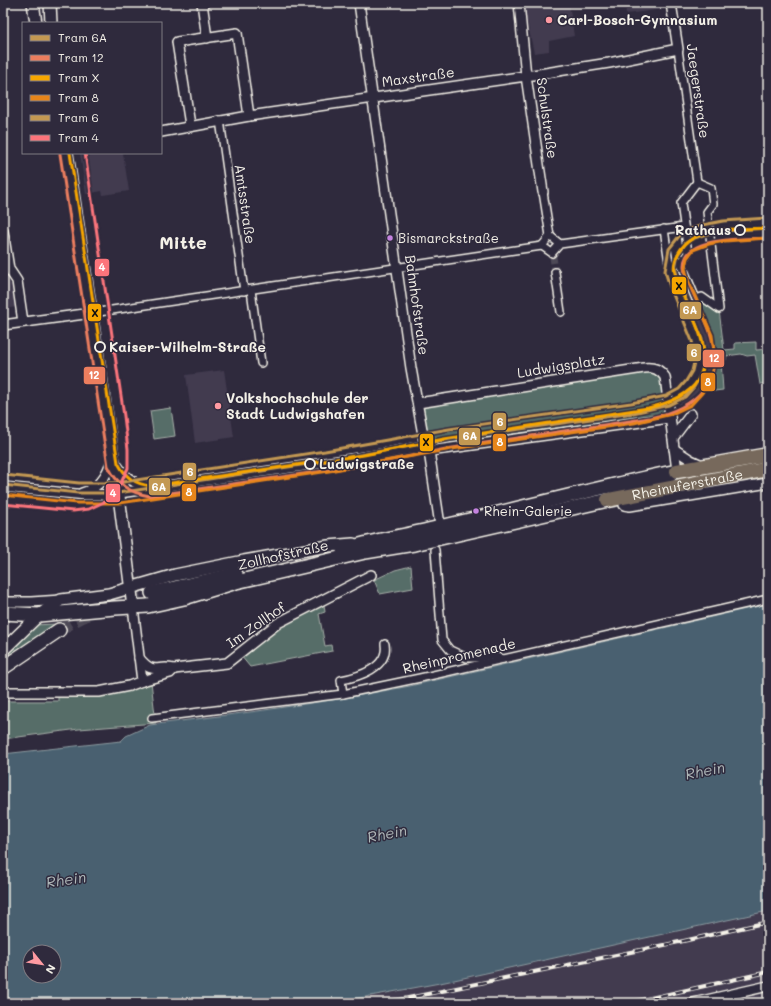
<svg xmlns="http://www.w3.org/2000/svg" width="771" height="1006" font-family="Mali,sans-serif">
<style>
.built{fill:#423b50}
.green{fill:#576d68;stroke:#a6afa8}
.water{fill:#486170;stroke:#8d9ba0;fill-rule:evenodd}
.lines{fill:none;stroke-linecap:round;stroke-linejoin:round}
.pedestrian-tunnel{stroke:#4d4857;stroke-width:7;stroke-dasharray:7 3.5;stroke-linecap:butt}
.secondary-tunnel{stroke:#4d4857;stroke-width:13;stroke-dasharray:13 6;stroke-linecap:butt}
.pedestrian-casing{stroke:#f4f1e8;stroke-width:10}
.minor-casing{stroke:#f4f1e8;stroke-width:12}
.tertiary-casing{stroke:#f4f1e8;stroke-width:14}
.secondary-casing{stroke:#f4f1e8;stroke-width:16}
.primary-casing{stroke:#f4f1e8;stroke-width:17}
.pedestrian{stroke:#2f2a3d;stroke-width:7}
.minor{stroke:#2f2a3d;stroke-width:9}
.tertiary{stroke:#2f2a3d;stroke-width:11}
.secondary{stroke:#2f2a3d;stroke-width:13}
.primary{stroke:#77695c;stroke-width:14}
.rail-casing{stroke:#f4f1e8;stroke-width:4}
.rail{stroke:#2f2a3d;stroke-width:2.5;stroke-dasharray:8;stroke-linecap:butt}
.tram-1-casing{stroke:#2f2a3d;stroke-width:6}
.tram-2-casing{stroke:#2f2a3d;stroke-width:6}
.tram-3-casing{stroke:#2f2a3d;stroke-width:6}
.tram-4-casing{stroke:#2f2a3d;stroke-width:6}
.tram-5-casing{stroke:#2f2a3d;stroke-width:6}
.tram-6-casing{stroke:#2f2a3d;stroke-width:6}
.tram-1{stroke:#c39852;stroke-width:3}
.tram-2{stroke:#ec7e5e;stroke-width:3}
.tram-3{stroke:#f7a600;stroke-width:3}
.tram-4{stroke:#e7851a;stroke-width:3}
.tram-5{stroke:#c39852;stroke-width:3}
.tram-6{stroke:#fc747b;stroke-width:3}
.poi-dot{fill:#ff9aa2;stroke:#2f2a3d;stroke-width:1.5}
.stop-dot{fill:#2f2a3d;stroke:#f4f1e8;stroke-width:2}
.bus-dot{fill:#c483df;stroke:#2f2a3d;stroke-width:1.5}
.labels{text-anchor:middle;stroke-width:3;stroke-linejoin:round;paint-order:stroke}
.bus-label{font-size:13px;fill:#f4f1e8;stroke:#2f2a3d;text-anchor:start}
.poi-label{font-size:14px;font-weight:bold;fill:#f4f1e8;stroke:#2f2a3d;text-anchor:start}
.street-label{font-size:14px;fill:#f4f1e8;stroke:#2f2a3d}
.stop-label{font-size:14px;font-weight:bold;fill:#f4f1e8;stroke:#2f2a3d;text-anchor:start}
.water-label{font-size:15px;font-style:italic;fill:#afb7b8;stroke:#2f2a3d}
.district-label{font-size:18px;font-weight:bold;fill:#f4f1e8;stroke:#2f2a3d}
.line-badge{stroke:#2f2a3d;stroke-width:1.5}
.badge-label{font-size:11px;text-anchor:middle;font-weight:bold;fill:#fff}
.pale-badge-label{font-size:11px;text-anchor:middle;font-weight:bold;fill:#111}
</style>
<rect width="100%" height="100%" fill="#2f2a3d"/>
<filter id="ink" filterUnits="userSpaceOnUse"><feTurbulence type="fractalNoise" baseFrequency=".025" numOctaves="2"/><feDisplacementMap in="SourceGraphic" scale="8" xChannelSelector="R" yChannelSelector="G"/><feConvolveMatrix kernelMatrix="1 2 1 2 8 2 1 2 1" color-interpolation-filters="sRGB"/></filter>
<g filter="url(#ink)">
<g class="built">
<path d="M523 3H569L574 36 549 41V51L534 53Z"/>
<path d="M625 3H663L664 9 626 14Z"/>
<path d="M80 153H123L129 191 103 195 102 191 86 194Z"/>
<path d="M3 239 10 284H14L17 307 3 309Z"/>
<path d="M685 281 709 337 712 359 711 367 704 384 694 397 680 407 677 399 693 383 697 376 701 363V347L699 340 675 285Z"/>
<path d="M224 370 234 437 195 443 186 375Z"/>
<path d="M768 911V1003H333L445 982Z"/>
</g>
<g class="green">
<path d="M702 298 719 310 724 350 735 349V343L756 342V350L768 349V383L760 384 755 355 747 356 741 354 726 356V360L721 361 723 390 714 391 707 387C723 353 711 331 697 300Z"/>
<path d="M661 371 670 418 429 451 418 403 594 376Z"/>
<path d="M171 408 175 436 154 439 150 411Z"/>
<path d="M411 566 413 588 380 594 374 580 395 570Z"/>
<path d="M324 605 325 612 319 614 325 646 331 645 332 651 250 667 241 656 279 627Z"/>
<path d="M55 624V626L3 662V655L34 625Z"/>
<path d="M151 682 156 723 79 729 3 739V701H58V696L109 695 132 690Z"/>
</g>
<path class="water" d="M768 604V911L445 982 333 1003H3V754L121 741 126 736 150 725 258 711 345 698 410 686ZM30 952H54V976H30Z"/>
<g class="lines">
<path class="pedestrian-tunnel" d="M553 256 555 272"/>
<path class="secondary-tunnel" d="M59 630C89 610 118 602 152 593"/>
<defs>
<g id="pedestrian">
<path d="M678 49 697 182"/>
<path d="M220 120 244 291"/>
<path d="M697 182 711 188 713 204 707 212 719 309 702 297 696 299 681 263 688 253 681 203Z"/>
<path d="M543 192 550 236"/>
<path d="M664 229 672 284"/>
<path d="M560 244 552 253 542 246 550 236 560 244 684 227"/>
<path d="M555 272 561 312"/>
<path d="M251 290 261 363"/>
<path d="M92 313 542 246"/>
<path d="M435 550 442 640 450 650 467 658H479L491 655 503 659"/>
<path d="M343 694 341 680C358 677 389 668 385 644"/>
<path d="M152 718 343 694 420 678 768 599"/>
</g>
<g id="minor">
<path d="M202 3 207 38"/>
<path d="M359 3 411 368 425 446 429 451 441 532"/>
<path d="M519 3 526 76 543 192"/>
<path d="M190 125 177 42 237 33 249 116"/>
<path d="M161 132 249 116 526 76 609 63 678 49 671 3"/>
<path d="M3 231 9 269 17 281 23 322"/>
<path d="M3 325 92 313"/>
<path d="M418 403 644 368C654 367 659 369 665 377L677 471 669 479 614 492"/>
<path d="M673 438 691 414"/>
<path d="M674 449 691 460 704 466"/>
<path d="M429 451 670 418"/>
<path d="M114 460C121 474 134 486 151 486"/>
<path d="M3 487 86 495H106L372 456 425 446"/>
<path d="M82 493C99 488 108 475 112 458"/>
<path d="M624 505 630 506 768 483"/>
<path d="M3 602H31L61 600"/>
<path d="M133 607 142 681"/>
<path d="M139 658C154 676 156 665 174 669L227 663 278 623 371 575"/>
<path d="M3 692H99L129 686 142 681 170 673 173 670"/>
<path d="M693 1003 768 986"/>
</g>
<g id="tertiary">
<path d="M33 3 36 23"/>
<path d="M50 3 51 23"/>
<path d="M67 153 119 496 133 607"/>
<path d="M3 650 39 615 61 600 109 594 175 575 244 561 328 546 353 544"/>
</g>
<g id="secondary">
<path d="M343 550C372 540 402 537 432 529 514 510 595 488 677 471"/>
<path d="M152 593 236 574"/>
<path d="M3 613 39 615 115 608 148 606 184 598 236 582 365 552 414 544 608 500"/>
<path d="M3 668 59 630"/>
</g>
<g id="primary">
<path d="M677 471 768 455"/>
<path id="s1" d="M608 500 768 469"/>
</g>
</defs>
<use href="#pedestrian" class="pedestrian-casing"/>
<use href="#minor" class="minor-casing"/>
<use href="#tertiary" class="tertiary-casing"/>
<use href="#secondary" class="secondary-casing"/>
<use href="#primary" class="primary-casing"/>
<use href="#pedestrian" class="pedestrian"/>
<use href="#minor" class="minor"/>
<use href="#tertiary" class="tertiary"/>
<use href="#secondary" class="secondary"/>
<use href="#primary" class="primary"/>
<defs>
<g id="rail">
<path d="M384 1003 679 942 768 922"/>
<path d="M628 1003 768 972"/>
</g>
</defs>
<use href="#rail" class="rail-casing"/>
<use href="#rail" class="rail"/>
<defs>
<path id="tram-1" d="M3 485 78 493H118L327 461 450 439 633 413 669 405 685 397 694 387 701 375 705 358 702 338 679 283 675 268 678 254 686 243 692 239 706 234 724 231 768 228"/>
<path id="tram-2" d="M60 154 108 466C117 485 130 493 150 496L366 465 446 449 650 418C695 408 726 383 710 332 703 312 692 294 685 273 675 234 746 240 768 238"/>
<path id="tram-3" d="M70 153 118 463C126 478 135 484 151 486L364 455 444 439 648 408C696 397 717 373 696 324 689 307 679 291 675 273 673 266 675 259 679 252 695 224 740 230 768 228"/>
<path id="tram-4" d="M3 495 77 503H120L329 471 452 449 634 423 672 414 691 405 702 393 710 378 715 359 712 335 688 280 685 268 687 258 693 250 709 244 725 241 768 238"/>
<path id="tram-5" d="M4 475 79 483H117L325 451 449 429 631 403 666 396 679 389 686 381 692 371 695 358 692 341 670 287 665 271 669 249 680 235 688 230 703 225 723 221 767 218"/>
<path id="tram-6" d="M3 504 73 511 89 509 104 502 119 487 128 468V449L124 416 85 153"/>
</defs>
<use href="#tram-1" class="tram-1-casing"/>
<use href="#tram-2" class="tram-2-casing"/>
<use href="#tram-3" class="tram-3-casing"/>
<use href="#tram-4" class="tram-4-casing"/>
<use href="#tram-5" class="tram-5-casing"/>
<use href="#tram-6" class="tram-6-casing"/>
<use href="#tram-1" class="tram-1"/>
<use href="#tram-2" class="tram-2"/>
<use href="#tram-3" class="tram-3"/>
<use href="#tram-4" class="tram-4"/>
<use href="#tram-5" class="tram-5"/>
<use href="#tram-6" class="tram-6"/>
</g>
</g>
<g class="poi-dot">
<circle cx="549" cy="20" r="4"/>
<circle cx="218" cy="406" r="4"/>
</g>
<g class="stop-dot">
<circle cx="740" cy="230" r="5"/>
<circle cx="100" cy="347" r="5"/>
<circle cx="310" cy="464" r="5"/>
</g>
<g class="bus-dot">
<circle cx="390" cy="238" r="3.5"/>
<circle cx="476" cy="511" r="3.5"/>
</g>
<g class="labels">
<g class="bus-label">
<text x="398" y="243">Bismarckstraße</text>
<text x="484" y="516">Rhein-Galerie</text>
</g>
<g class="poi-label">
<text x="557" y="25">Carl-Bosch-Gymnasium</text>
<text x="226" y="403">Volkshochschule der<tspan x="226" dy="16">Stadt Ludwigshafen</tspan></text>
</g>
<g class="street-label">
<text transform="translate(418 77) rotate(-8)" y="5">Maxstraße</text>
<text transform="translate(698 91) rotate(82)" y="5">Jaegerstraße</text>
<text transform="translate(547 118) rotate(82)" y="5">Schulstraße</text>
<text transform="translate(245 204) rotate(82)" y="5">Amtsstraße</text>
<text transform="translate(417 305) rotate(82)" y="5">Bahnhofstraße</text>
<text transform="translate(561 366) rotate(-9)" y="5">Ludwigsplatz</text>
<text dy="5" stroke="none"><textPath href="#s1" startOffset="81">Rheinuferstraße</textPath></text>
<text transform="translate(283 555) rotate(-13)" y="5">Zollhofstraße</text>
<text transform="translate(256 625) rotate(-35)" y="5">Im Zollhof</text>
<text transform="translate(459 656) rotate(-13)" y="5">Rheinpromenade</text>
</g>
<g class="stop-label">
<text x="731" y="235" text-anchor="end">Rathaus</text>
<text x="109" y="352">Kaiser-Wilhelm-Straße</text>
<text x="319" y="469">Ludwigstraße</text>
</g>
<g class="water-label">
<text transform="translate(705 771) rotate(-11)" y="5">Rhein</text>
<text transform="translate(387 834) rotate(-11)" y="5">Rhein</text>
<text transform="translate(66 880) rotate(-8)" y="5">Rhein</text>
</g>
<g class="district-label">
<text x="183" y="249">Mitte</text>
</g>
</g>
<g class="line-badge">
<rect x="94" y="258" width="16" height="19" rx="4" fill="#fc747b"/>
<rect x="671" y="276" width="16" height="19" rx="4" fill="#f7a600"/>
<rect x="679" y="301" width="23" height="19" rx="4" fill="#c39852"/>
<rect x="87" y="303" width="15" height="19" rx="4" fill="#f7a600"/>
<rect x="686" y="343" width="16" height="19" rx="4" fill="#c39852"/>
<rect x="702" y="349" width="23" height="19" rx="4" fill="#ec7e5e"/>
<rect x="83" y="366" width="23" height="19" rx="4" fill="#ec7e5e"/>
<rect x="700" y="372" width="16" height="20" rx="4" fill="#e7851a"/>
<rect x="492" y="412" width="15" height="19" rx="4" fill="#c39852"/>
<rect x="458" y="427" width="23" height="19" rx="4" fill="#c39852"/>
<rect x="492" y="433" width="15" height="19" rx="4" fill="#e7851a"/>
<rect x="419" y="433" width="15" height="19" rx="4" fill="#f7a600"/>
<rect x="182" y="462" width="15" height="19" rx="4" fill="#c39852"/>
<rect x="148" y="477" width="23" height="19" rx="4" fill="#c39852"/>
<rect x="181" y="483" width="16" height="19" rx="4" fill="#e7851a"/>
<rect x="105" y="483" width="16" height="20" rx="4" fill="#fc747b"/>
</g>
<g class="badge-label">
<text x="102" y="271">4</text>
<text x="690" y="314">6A</text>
<text x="694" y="357">6</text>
<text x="714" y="362">12</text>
<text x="94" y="379">12</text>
<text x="708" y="386">8</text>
<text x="500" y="426">6</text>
<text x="470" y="440">6A</text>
<text x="500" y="446">8</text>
<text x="190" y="476">6</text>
<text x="159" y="491">6A</text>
<text x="189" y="496">8</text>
<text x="113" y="497">4</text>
</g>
<g class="pale-badge-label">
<text x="679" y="290">X</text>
<text x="95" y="317">X</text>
<text x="426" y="446">X</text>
</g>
<rect width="771" height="1006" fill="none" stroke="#2f2a3d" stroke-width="16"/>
<rect x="8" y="8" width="755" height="990" fill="none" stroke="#f4f1e8" stroke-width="1.5" filter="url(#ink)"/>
<rect x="22" y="22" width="140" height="132" fill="#2f2a3d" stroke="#7e7a81"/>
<rect x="30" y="35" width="20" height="6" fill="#c39852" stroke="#7e7a81"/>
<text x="58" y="42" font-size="12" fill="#f4f1e8">Tram 6A</text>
<rect x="30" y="55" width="20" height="6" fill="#ec7e5e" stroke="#7e7a81"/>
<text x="58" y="62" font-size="12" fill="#f4f1e8">Tram 12</text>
<rect x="30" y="75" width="20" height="6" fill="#f7a600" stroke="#7e7a81"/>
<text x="58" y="82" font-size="12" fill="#f4f1e8">Tram X</text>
<rect x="30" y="95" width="20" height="6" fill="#e7851a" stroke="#7e7a81"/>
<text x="58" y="102" font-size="12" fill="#f4f1e8">Tram 8</text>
<rect x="30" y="115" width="20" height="6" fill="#c39852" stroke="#7e7a81"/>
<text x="58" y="122" font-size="12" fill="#f4f1e8">Tram 6</text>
<rect x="30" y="135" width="20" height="6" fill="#fc747b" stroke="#7e7a81"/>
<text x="58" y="142" font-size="12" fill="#f4f1e8">Tram 4</text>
<g transform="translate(42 964) rotate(120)"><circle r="19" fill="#2f2a3d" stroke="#7e7a81"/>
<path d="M0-3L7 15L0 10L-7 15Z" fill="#ff9aa2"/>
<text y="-6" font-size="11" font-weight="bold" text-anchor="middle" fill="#f4f1e8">N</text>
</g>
</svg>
